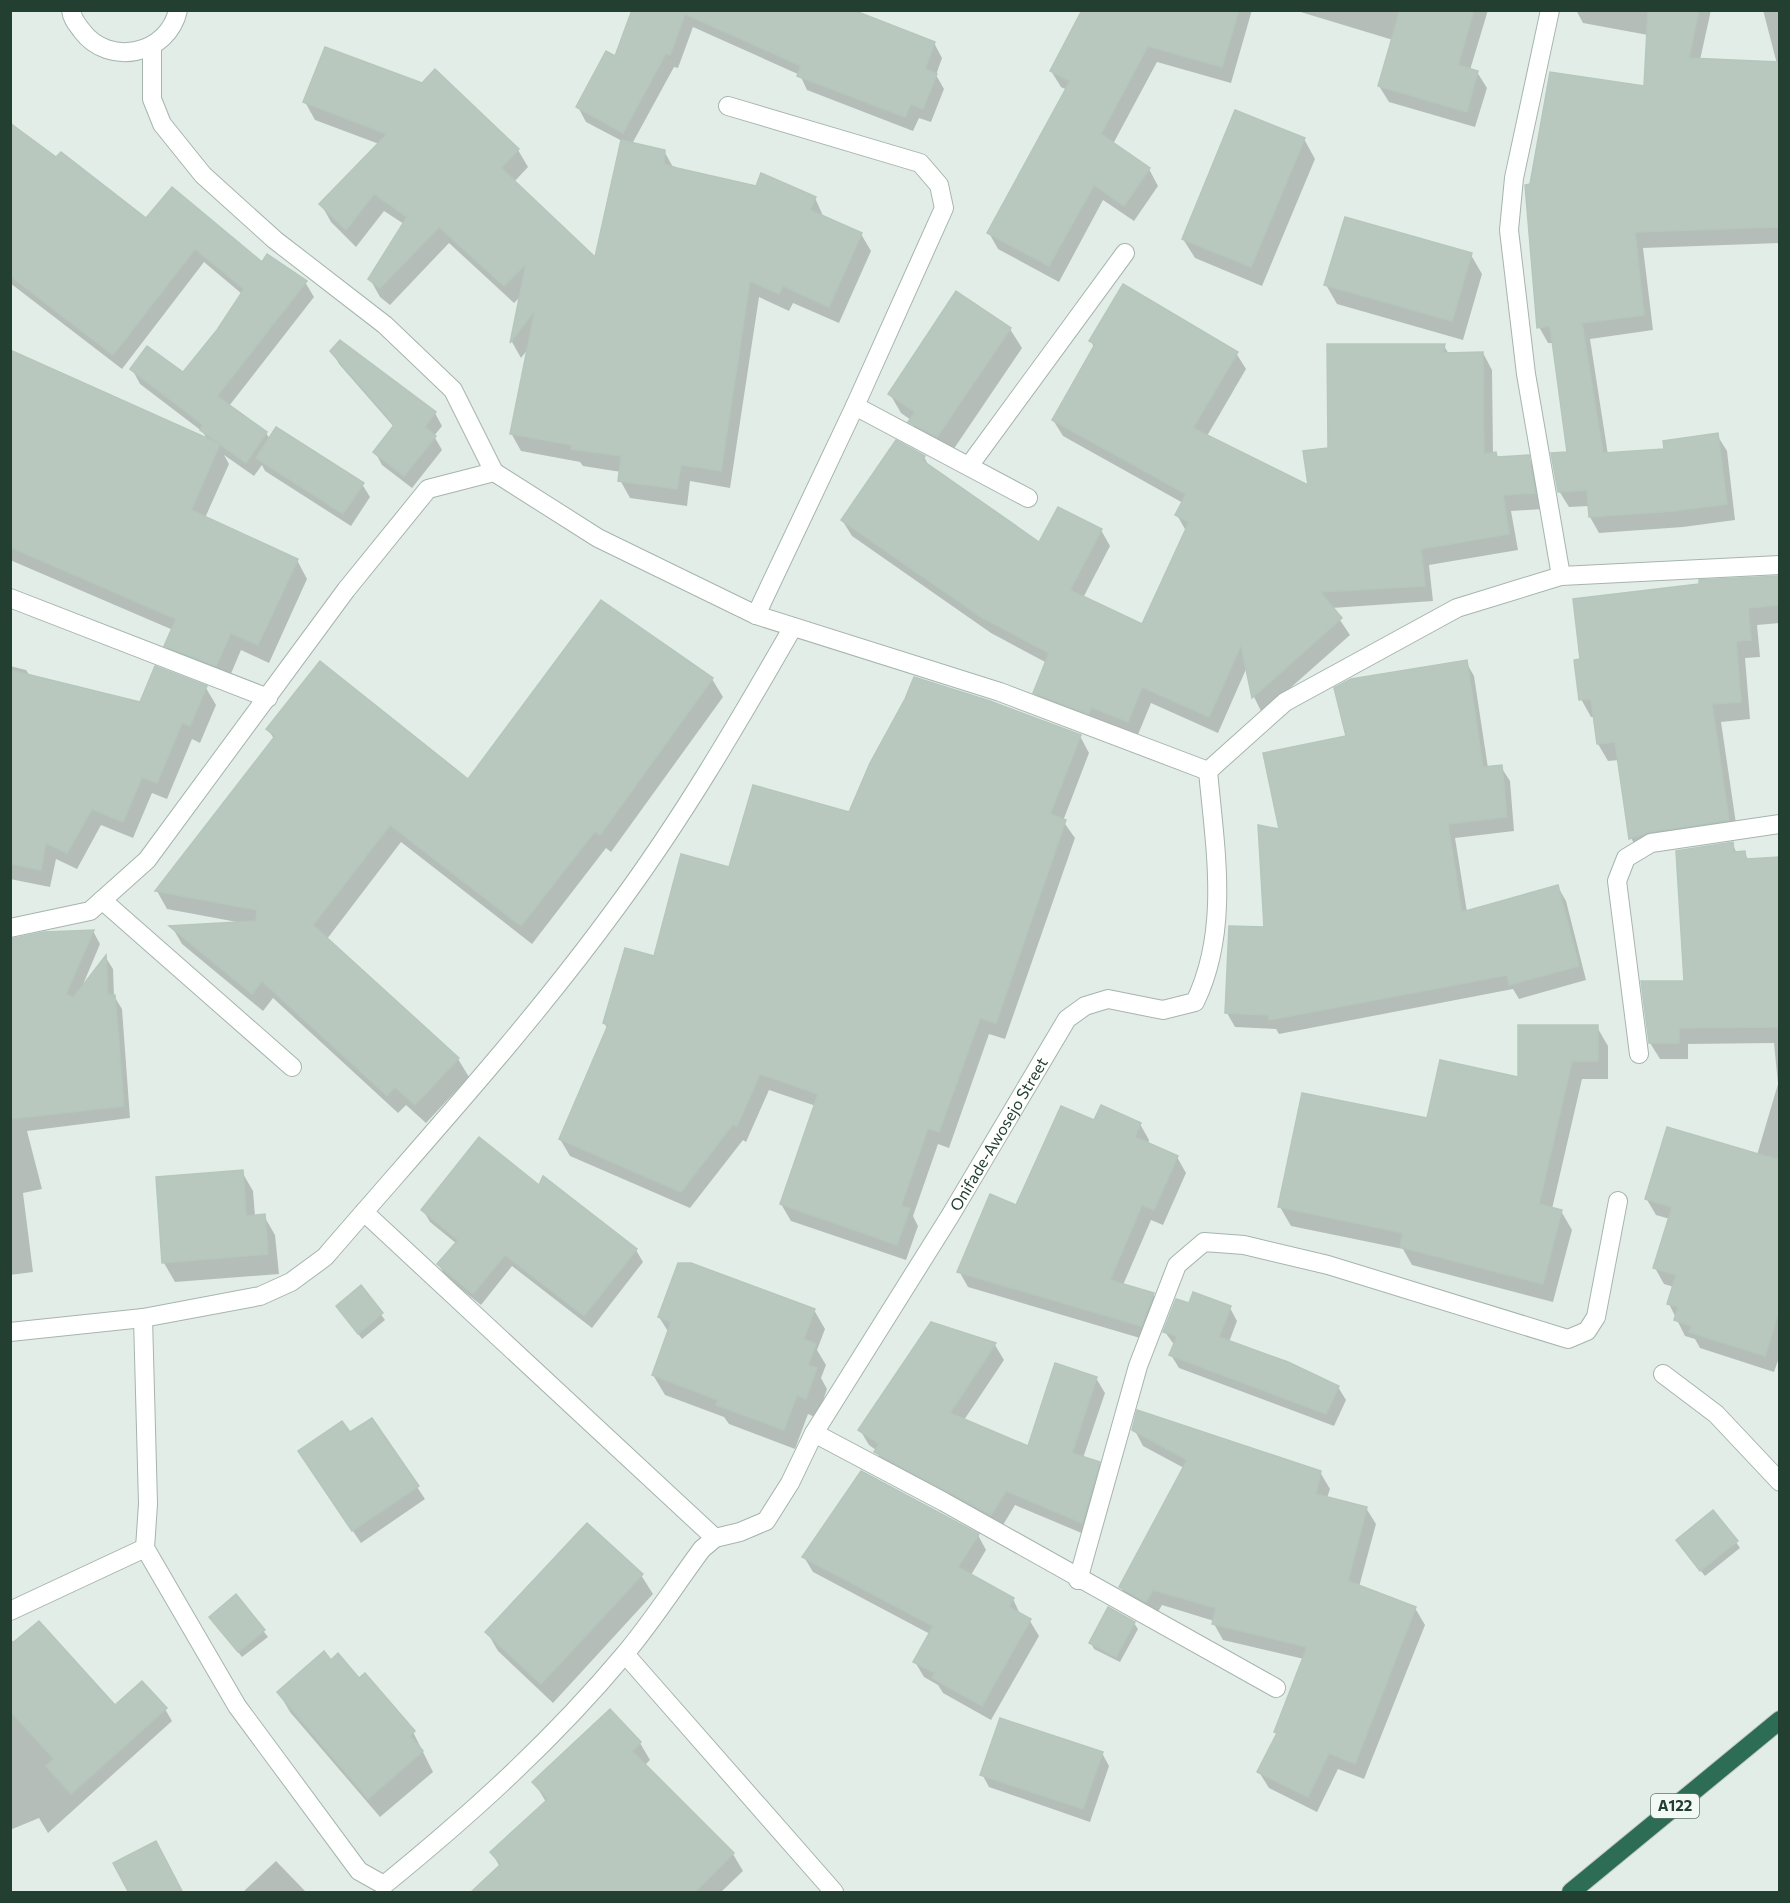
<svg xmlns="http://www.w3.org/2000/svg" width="1790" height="1903" font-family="Commissioner,sans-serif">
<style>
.shadow{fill:#0003}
.building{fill:#b8c8bf;stroke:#b5c7bc;stroke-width:1.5}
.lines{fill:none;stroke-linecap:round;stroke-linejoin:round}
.street-casing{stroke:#a5b5ad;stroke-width:20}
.highway-casing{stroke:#c1c9c6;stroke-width:20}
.street{stroke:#fff;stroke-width:18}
.highway{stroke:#2d6c55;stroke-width:18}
.labels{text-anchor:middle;stroke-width:4.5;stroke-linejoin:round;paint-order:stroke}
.shield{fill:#f3f9f5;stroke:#61776c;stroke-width:1.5}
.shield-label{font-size:15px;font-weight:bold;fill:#223f32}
.street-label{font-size:16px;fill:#223f32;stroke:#f3f9f5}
</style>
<rect width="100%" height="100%" fill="#e3ede7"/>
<g class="shadow">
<path d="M634 10H849L934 43 942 58 936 75 944 89 931 122 919 118 913 131 807 90 800 75 693 27 678 68 674 67 632 144 664 151 674 169 815 198 824 218 861 234 871 251 839 323 793 303 789 311 759 297 730 488 690 481 687 506 630 498 620 480 621 472 583 466 580 462 521 451 511 433 529 348 521 358 512 342 521 296 514 303 449 243 390 305 380 297 370 279 404 224 384 211 356 247 331 222 321 204 379 144 315 120 305 102 518 150 528 167 514 182 596 260 622 141 586 122 578 107 616 58Z"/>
<path d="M1084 10H1252L1231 83 1157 62 1113 144 1149 169 1158 186 1134 221 1103 200 1059 282 998 249 989 233 1067 90 1061 87 1051 71Z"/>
<path d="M1294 10H1488L1470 70 1477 72 1487 88 1475 127 1389 102 1379 86 1393 40Z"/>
<path d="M1576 10H1711L1700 60 1777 64 1763 10H1780V243L1643 248 1653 330 1590 339 1608 455 1665 450 1717 435 1727 451 1735 520 1683 527 1599 533 1590 517V506L1569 507 1559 491 1569 454 1554 343H1548L1539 327 1532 185 1645 88 1648 35 1583 23Z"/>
<path d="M1304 139 1315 159 1262 286 1195 258 1183 239Z"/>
<path d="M10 148 146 220 305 282 314 297 229 406 266 433 270 439 362 484 370 497 351 526 265 471 262 465 254 476 224 455 229 464 205 518 297 560 307 579 269 663 241 650 227 683 176 664 166 646 173 630 10 560V353L208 441 203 432 140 384 132 369 183 374 218 331 242 294 204 262 122 369 10 283Z"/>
<path d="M1471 255 1482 274 1463 340 1337 304 1326 285Z"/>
<path d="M1010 329 1022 348 949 456 921 441 911 420 901 413 890 394Z"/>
<path d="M1091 341 1236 353 1246 369 1207 436 1310 488 1329 449 1444 346 1449 354 1483 353 1492 370 1493 454 1498 459 1528 457 1537 473 1543 509 1511 511 1518 550 1429 565 1433 601 1332 608 1350 635 1262 713 1254 697 1247 667 1218 733 1151 703 1137 737 1044 709 1035 692 1047 663 991 633 852 536 842 520 924 457 930 468 1040 544 1101 530 1110 546 1083 598 1143 626 1186 531 1177 515 1183 503 1063 436 1053 420 1094 348Z"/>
<path d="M332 351 435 413 442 426 434 436 442 450 412 488 382 465 375 452 394 427 339 364Z"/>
<path d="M1780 578V623L1757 625 1760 657 1745 658 1750 719 1721 722 1738 837 1660 849 1641 855 1631 838 1619 760 1608 761 1598 744 1595 717H1591L1581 699 1582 660 1701 585 1700 582Z"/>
<path d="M1466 662 1474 676 1488 768 1501 767 1510 781 1514 831 1455 838 1467 912 1558 887 1566 901 1586 980 1519 999 1513 989 1279 1034 1276 1029 1235 1027 1227 1013 1230 927 1265 929 1281 831 1348 737Z"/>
<path d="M10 666 26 670 30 676 140 704 206 688 216 705 200 743 192 739 167 799 152 793 133 838 101 825 77 869 56 859 50 887 10 879Z"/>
<path d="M712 679 723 697 611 852 606 848 532 944 401 842 327 939 458 1059 469 1077 426 1123 406 1105 398 1113 273 998 263 1011 182 944 172 927 237 922 167 909 157 891 274 739 268 729 469 781Z"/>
<path d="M1080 736 1089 753 1063 821 1075 838 1005 1039 989 1034 949 1148 938 1144 913 1216 918 1226 906 1260 791 1221 781 1204 816 1106 769 1090 746 1142 743 1140 690 1208 570 1156 560 1139 608 1029 604 1023 730 869 850 814Z"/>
<path d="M1732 844 1737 853 1744 852 1749 861 1780 859V1355L1774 1372 1700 1348 1695 1339 1685 1336 1669 1304 1674 1287 1664 1284 1655 1268 1670 1219 1656 1215 1646 1198 1757 1155 1778 1084 1774 1043 1688 1044V1059H1660L1650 1043 1685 982Z"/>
<path d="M93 931 100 944 82 987 106 958 113 969 114 996 122 1009 130 1118 27 1131 42 1189 23 1193 33 1272 10 1275V1021Z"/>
<path d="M1597 1027 1608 1046V1079H1582L1552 1209 1561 1211 1572 1230 1553 1302 1412 1265 1403 1249 1291 1226 1280 1207 1428 1120 1519 1078Z"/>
<path d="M1095 1122 1140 1124 1149 1140 1148 1144 1177 1157 1186 1173 1163 1225 1151 1220 1123 1285 1153 1294 1162 1310 1150 1341 968 1287 959 1271Z"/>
<path d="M242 1172 253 1191 255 1216H264L275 1235 279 1274 175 1282 164 1263Z"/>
<path d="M539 1187 636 1250 643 1262 592 1328 512 1266 481 1305 446 1277 439 1265 457 1244 430 1222 423 1210Z"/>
<path d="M361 1287 385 1320 362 1339 341 1312Z"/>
<path d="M1190 1305 1230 1308 1237 1321 1229 1342 1338 1387 1346 1400 1334 1426 1179 1368 1171 1355 1175 1346 1165 1332Z"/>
<path d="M814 1310 825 1329 817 1350 826 1365 821 1378 827 1389 817 1418 808 1414 795 1449 729 1424 724 1417 665 1395 653 1375 669 1333 659 1317Z"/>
<path d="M995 1345 1004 1360 964 1420 1029 1448 1096 1378 1105 1393 1083 1458 1099 1463 1107 1478 1091 1537 1015 1505 1000 1530 884 1467 876 1450 869 1445 860 1430Z"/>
<path d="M1134 1429 1320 1472 1330 1489 1327 1498 1366 1508 1376 1524 1359 1587 1415 1608 1425 1625 1364 1779 1338 1769 1317 1812 1269 1788 1259 1772 1278 1735 1275 1731 1304 1659 1223 1640 1214 1624V1621L1162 1605 1155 1617 1130 1603 1121 1587 1184 1468 1143 1446Z"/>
<path d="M349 1434 417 1487 425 1499 361 1543 307 1464Z"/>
<path d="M978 1535 986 1550 971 1575 1013 1599 1021 1616 1030 1621 1039 1636 991 1720 943 1693 938 1685 924 1677 915 1662 930 1634 813 1572 804 1557Z"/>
<path d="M1736 1542 1740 1548 1705 1576 1681 1546Z"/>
<path d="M641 1575 653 1594 553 1703 498 1651 487 1632Z"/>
<path d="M236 1596 268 1637 242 1657 215 1623Z"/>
<path d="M1134 1623 1138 1629 1120 1662 1094 1649 1091 1643Z"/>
<path d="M10 1638 15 1644 115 1707 165 1709 172 1721 48 1833 39 1818 10 1830Z"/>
<path d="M331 1662 359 1680 413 1732 433 1772 380 1817 290 1712 279 1693Z"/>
<path d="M610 1711 640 1743 650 1760 645 1765 733 1854 743 1871 721 1892H487L500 1867 492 1853 546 1802 534 1782Z"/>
<path d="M1102 1753 1109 1766 1090 1822 989 1787 982 1774Z"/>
<path d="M276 1861 306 1892H243Z"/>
</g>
<g class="building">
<path d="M632 10H853L935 42 925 69 937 74 923 109 911 104 905 117 797 76 801 66 685 14 670 55 666 53 623 133 576 107 606 51 615 56Z"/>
<path d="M1082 10H1239L1222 67 1148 46 1101 134 1150 168 1124 206 1094 185 1049 266 987 233 1070 81 1050 71Z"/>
<path d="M1400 10H1474L1458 65 1478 71 1467 112 1378 86Z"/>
<path d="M1648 10H1699L1689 58 1779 62V227L1635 232 1644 315 1582 323 1603 453 1664 449 1663 441 1718 433 1727 504 1674 511 1589 517 1587 490 1558 492 1551 453 1567 452 1550 326 1537 328 1525 185 1530 184 1550 72 1644 86Z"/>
<path d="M325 47 422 83 435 69 519 149 501 168 595 257 621 140 665 150 664 164 677 168 756 186 761 173 816 197 810 210 862 233 829 307 783 286 779 294 750 281 721 471 681 465 677 489 618 481 621 456 571 449 572 445 510 434 535 310 510 343 526 264 504 286 439 227 380 288 368 279 407 217 374 194 346 230 319 204 387 134 303 102Z"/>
<path d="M1235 110 1305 138 1251 267 1182 239Z"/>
<path d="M10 123 56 157 61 152 146 218 172 187 262 262 267 254 307 281 217 396 267 432 246 463 200 430 203 425 130 369 147 346 183 372 217 330 244 289 195 249 113 355 10 276Z"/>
<path d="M1345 217 1472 253 1452 321 1324 285Z"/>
<path d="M1123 284 1238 352 1193 428 1308 485 1303 451 1328 448 1327 344H1445L1443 353 1483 352 1484 454 1496 452 1497 457 1529 455 1535 493 1503 495 1509 534 1421 549 1425 586 1320 592 1342 618 1252 698 1241 645 1209 717 1142 687 1128 722 1091 707 1089 714 1033 693 1049 653 981 617 841 520 896 440 925 456 922 460 1039 542 1058 507 1102 529 1070 590 1142 624 1189 522 1175 515 1186 494 1052 420 1095 344 1089 341Z"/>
<path d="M956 291 1011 328 937 437 908 422 915 412 888 394Z"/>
<path d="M340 340 436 412 425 427 436 436 404 476 373 452 394 425 330 351Z"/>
<path d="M10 350 220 444 191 510 298 559 258 645 231 633 216 666 164 646 176 619 10 547Z"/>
<path d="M276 427 364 483 343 514 256 458Z"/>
<path d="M1779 576V605L1748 608 1751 640 1736 641 1741 702 1712 704 1729 820 1649 832 1629 839 1615 742 1597 744 1591 699 1579 700 1574 660 1580 659 1573 599 1699 584V580Z"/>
<path d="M601 600 713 678 600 835 595 831 521 926 390 825 313 925 459 1058 415 1105 395 1087 387 1096 262 981 252 994 169 926 256 921 257 910 155 891 275 736 266 729 320 661 468 779Z"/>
<path d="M1467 660 1483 767 1502 765 1507 817 1448 824 1462 912 1558 885 1579 966 1509 985 1507 975 1269 1020V1015L1225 1013 1229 926 1264 927 1258 825 1279 829 1263 753 1346 736 1334 688 1351 679Z"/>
<path d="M155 666 207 686 190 726 182 723 157 783 142 777 123 822 92 809 67 853 46 843 41 870 10 864V670L140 702Z"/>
<path d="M914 677 990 701 1081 735 1050 814 1066 820 996 1023 980 1018 939 1132 928 1128 901 1206 910 1208 897 1245 780 1204 818 1094 760 1074 737 1126 733 1124 681 1192 559 1139 608 1025 603 1023 625 948 654 956 681 854 729 867 753 785 849 812 870 763 905 699Z"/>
<path d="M1733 842 1734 852 1745 851 1746 859 1779 857V1027L1679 1028V1043H1649L1641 981H1684L1676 851Z"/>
<path d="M94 930 66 994 73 998 106 955 108 995H115L124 1106 10 1119V939L44 932Z"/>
<path d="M1518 1025H1598V1061H1572L1539 1204 1562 1210 1543 1284 1400 1247 1403 1233 1278 1207 1302 1093 1427 1118 1440 1060 1518 1077Z"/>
<path d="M1101 1105 1141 1123 1135 1137 1178 1156 1154 1210 1142 1205 1110 1280 1154 1293 1141 1326 957 1272 990 1194 1016 1205 1061 1106 1094 1120Z"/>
<path d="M1667 1127 1779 1160V1311L1765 1356 1689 1332 1691 1326 1674 1320 1678 1307 1667 1304 1676 1275 1653 1268 1672 1207 1645 1199Z"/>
<path d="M479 1137 539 1185 543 1176 637 1249 584 1316 505 1255 473 1294 437 1264 458 1240 421 1210Z"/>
<path d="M243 1170 246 1216 265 1214 268 1254 162 1263 156 1177Z"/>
<path d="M678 1263H691L815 1309 804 1339 816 1344 808 1365 817 1368 806 1399 797 1395 784 1430 716 1405 718 1400 652 1375 671 1322 658 1317Z"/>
<path d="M361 1285 383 1313 358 1334 336 1306Z"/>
<path d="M1193 1292 1231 1306 1219 1337 1288 1362 1339 1386 1326 1414 1169 1355 1177 1336 1163 1332 1176 1299 1189 1303Z"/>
<path d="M931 1322 996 1343 950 1413 1028 1446 1055 1363 1097 1377 1072 1453 1100 1462 1082 1523 1006 1491 991 1515 874 1452 879 1444 858 1430Z"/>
<path d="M1137 1410 1321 1471 1316 1494 1367 1507 1348 1581 1416 1607 1355 1764 1329 1753 1308 1797 1257 1772 1277 1733 1274 1732 1307 1647 1212 1624 1216 1608 1153 1590 1146 1602 1119 1587 1187 1460 1132 1430Z"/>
<path d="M372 1418 419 1486 352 1531 298 1451 342 1421 350 1432Z"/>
<path d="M861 1471 979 1534 958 1567 1014 1598 1009 1607 1031 1619 982 1706 932 1678 935 1673 913 1662 933 1626 802 1557Z"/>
<path d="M1713 1510 1738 1541 1700 1571 1676 1540Z"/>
<path d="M587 1523 643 1574 541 1684 485 1632Z"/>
<path d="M236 1594 265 1630 238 1652 209 1617Z"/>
<path d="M1108 1607 1135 1622 1116 1657 1089 1643Z"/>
<path d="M39 1621 115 1705 142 1681 167 1708 71 1794 46 1766 54 1759 10 1711V1645Z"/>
<path d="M324 1651 331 1660 338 1653 359 1678 365 1673 415 1731 410 1736 423 1751 368 1799 277 1692Z"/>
<path d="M610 1709 641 1742 632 1751 734 1853 694 1893H470L501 1864 490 1852 548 1799 532 1782Z"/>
<path d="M1000 1718 1103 1752 1083 1809 980 1775Z"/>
<path d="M156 1841 183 1893H129L113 1863Z"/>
</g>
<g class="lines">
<defs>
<g id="street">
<path d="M71 10C72 19 77 24 82 31 109 67 168 55 178 10"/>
<path d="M1550 10 1514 178 1509 230 1526 374 1561 576"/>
<path d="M152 47V99L162 124 203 175 275 240 385 325 453 390 494 472"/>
<path d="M728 106 920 163 939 185 944 208 855 406 756 615"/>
<path d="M855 406 1028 498"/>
<path d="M969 466 1125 253"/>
<path d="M10 598 268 698"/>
<path d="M102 900 292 1067"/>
<path d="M10 928 90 911 147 860 346 590 428 489 494 472 598 538 756 615 1000 692 1208 771 1285 702 1457 608 1561 576 1780 565"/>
<path d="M1639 1054 1617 881 1626 858 1651 843 1780 824"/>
<path d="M364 1212 715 1538"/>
<path id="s1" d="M143 1318 148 1504 145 1548 237 1706 359 1871 384 1885C470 1815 552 1741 624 1655 652 1622 676 1584 702 1549L715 1538 740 1532 766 1521 790 1483 814 1433 950 1216 1067 1019 1085 1006 1108 999 1163 1010 1195 1002C1230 930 1215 848 1208 771"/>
<path d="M10 1332 143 1318 260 1296 291 1282 325 1257C424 1142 527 1030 616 908 682 819 738 723 793 627"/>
<path d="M1663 1374 1716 1414 1780 1482"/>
<path d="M814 1433 944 1502 1276 1688"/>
<path d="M1078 1580 1138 1366 1177 1265 1204 1242 1244 1245 1328 1265 1568 1339 1587 1331 1596 1317 1618 1201"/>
<path d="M10 1611 145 1548"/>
<path d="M625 1654 834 1892"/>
</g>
<path id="highway" d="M1571 1892 1780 1720"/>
</defs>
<use href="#street" class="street-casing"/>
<use href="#highway" class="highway-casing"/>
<use href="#street" class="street"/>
<use href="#highway" class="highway"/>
</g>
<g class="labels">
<rect class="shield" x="1651" y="1794" width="48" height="24" rx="4.5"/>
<g class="shield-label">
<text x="1675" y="1811">A122</text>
</g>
<g class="street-label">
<text dy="6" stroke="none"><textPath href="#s1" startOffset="1634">Onifade-Awosejo Street</textPath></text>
</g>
</g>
<rect width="1790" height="1903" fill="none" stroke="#223f32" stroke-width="24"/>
</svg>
